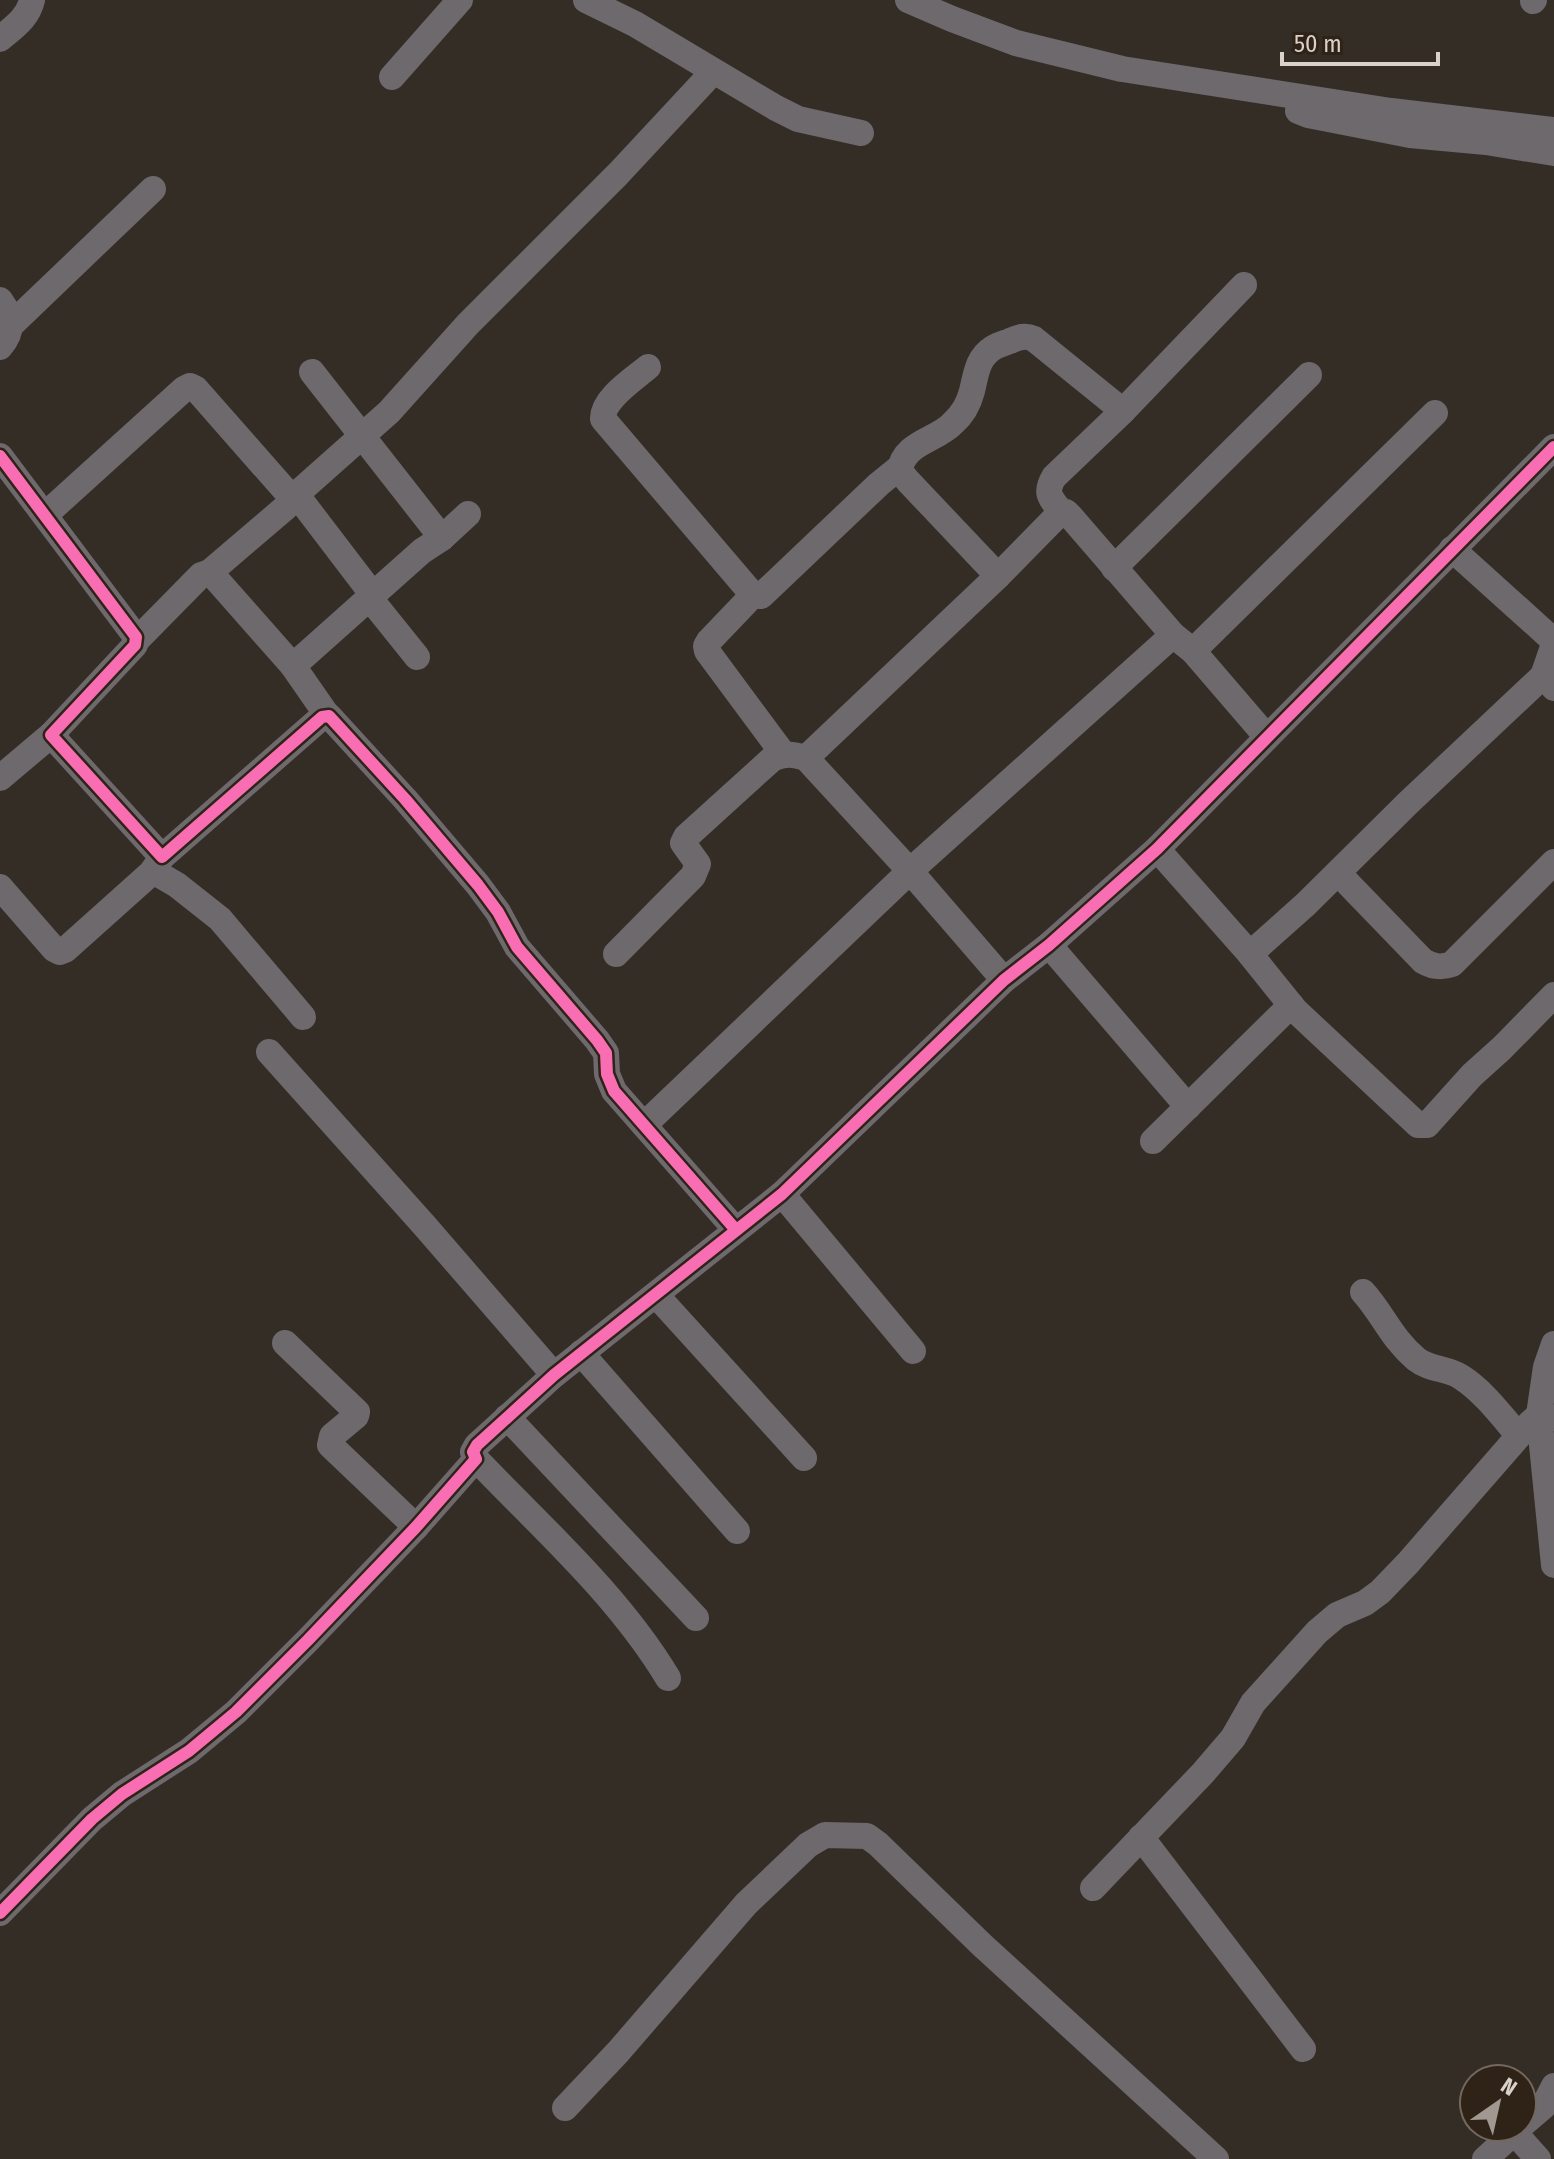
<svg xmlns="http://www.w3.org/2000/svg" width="1554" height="2159" font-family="'Fira Sans Condensed',sans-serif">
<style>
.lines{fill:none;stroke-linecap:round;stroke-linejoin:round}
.minor{stroke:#6d696d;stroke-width:26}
.cycleway-casing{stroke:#2f2216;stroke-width:17}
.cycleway{stroke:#f96db3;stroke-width:12}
</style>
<rect width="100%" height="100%" fill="#342d26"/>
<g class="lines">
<g class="minor">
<path d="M586 0 635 24 776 108 798 119 861 133"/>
<path d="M908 0 952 19 1016 43 1122 69 1391 111 1554 130"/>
<path d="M1533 1 1534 0"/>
<path d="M0 39C14 27 28 18 32 0"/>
<path d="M392 77 460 0"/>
<path d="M1298 111 1308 115 1410 135 1486 142 1554 153"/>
<path d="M0 300C12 316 14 331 0 347"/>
<path d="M11 325 153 189"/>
<path d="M648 367C634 379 602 399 603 419L753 595 761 596 879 484 900 467"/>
<path d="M312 372 442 538"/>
<path d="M0 456 136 637 135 645 51 735 162 857 322 717 329 716 405 799 478 885 498 912 517 947 597 1040 606 1053 607 1074 614 1091 736 1230"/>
<path d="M296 494 373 595 372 601 417 657"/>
<path d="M291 499 389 412 468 324 618 174 713 72"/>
<path d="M1061 512C1051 498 1044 494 1054 477L1123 411 1244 285"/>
<path d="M45 515 184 389 190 386 196 389 291 497 286 507 210 572"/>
<path d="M1452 549 1553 640V647L1544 673 1547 680 1554 688"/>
<path d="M1114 568 1309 375"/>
<path d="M998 576 908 481 900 471C902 443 938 440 953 423 962 415 969 403 972 391 976 375 977 358 993 348 998 345 1005 343 1010 341 1019 337 1025 335 1034 339L1123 411"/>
<path d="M753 595 709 641 706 646 707 651 784 755"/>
<path d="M137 640 201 575 210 572 293 666 327 715"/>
<path d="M1193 651 1267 737"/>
<path d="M293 666 422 551 442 538 468 514"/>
<path d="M0 778 51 735"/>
<path d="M1157 849 1250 954 1295 1010 1418 1125H1427L1472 1075 1502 1048 1554 995"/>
<path d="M153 871 177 885 220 919 303 1017"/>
<path d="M1338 873 1423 961C1433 967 1441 968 1452 964L1554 862"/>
<path d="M0 887 54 949 60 952 65 950 151 873 162 857"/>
<path d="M1049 945 1188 1107"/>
<path d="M616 954 693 876 698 864 683 843 686 837 772 759C785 753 793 754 806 758"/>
<path d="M1250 954 1306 904 1408 803 1544 675"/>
<path d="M1004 980 910 871 806 758 998 576 1061 512H1066L1071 517 1173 635 1193 651 1435 413"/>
<path d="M269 1052 424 1225 554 1375"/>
<path d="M644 1125 910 871 1173 635"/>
<path d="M1153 1141 1291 1005"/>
<path d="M782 1194 913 1351"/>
<path d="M1363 1292C1383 1314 1391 1338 1416 1359 1430 1370 1447 1368 1461 1377 1482 1390 1502 1416 1518 1435"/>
<path d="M656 1295 804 1458"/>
<path d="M285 1343 357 1412 356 1416 332 1436 330 1445 416 1527"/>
<path d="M1554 1344 1546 1367 1539 1415 1554 1565"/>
<path d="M581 1353 737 1531"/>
<path d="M507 1417 696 1618"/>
<path d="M476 1459C543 1529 618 1595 668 1678"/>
<path d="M1141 1837 1303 2049"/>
<path d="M1093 1888 1203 1773 1233 1738 1253 1703 1317 1632 1337 1615 1365 1603 1380 1592 1408 1563 1530 1423 1539 1415 1554 1418"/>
<path d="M0 1913 92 1819 122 1794 189 1751 236 1712 308 1640 416 1527 476 1459 473 1452 477 1445 554 1375 782 1194 1004 980 1049 945 1157 849 1554 447"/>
<path d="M565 2108 618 2052 746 1904 808 1845 825 1835 867 1836 878 1844 982 1945 1216 2159"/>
<path d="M1522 2125 1543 2107 1554 2086"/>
<path d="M1514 2132 1538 2159"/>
<path d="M1485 2159 1520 2127"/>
</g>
<defs>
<g id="cycleway">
<path d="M0 456 136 637 135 645 51 735 162 857 322 717 329 716 405 799 478 885 498 912 517 947 597 1040 606 1053 607 1074 614 1091 736 1230"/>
<path d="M0 1913 92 1819 122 1794 189 1751 236 1712 308 1640 416 1527 476 1459 473 1452 477 1445 554 1375 782 1194 1004 980 1049 945 1157 849 1554 447"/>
</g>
</defs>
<use href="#cycleway" class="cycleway-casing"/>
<use href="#cycleway" class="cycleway"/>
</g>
<g transform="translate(1498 2103) rotate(34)"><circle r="38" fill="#2f2216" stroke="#73685e" stroke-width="2"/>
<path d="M0-6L14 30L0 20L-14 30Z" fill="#a09891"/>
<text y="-12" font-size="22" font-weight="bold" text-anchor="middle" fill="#dad1ca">N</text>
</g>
<path d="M1282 52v12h156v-12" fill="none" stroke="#dad1ca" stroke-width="4"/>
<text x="1294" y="52" font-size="24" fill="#dad1ca" stroke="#2f2216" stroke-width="6" paint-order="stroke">50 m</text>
</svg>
